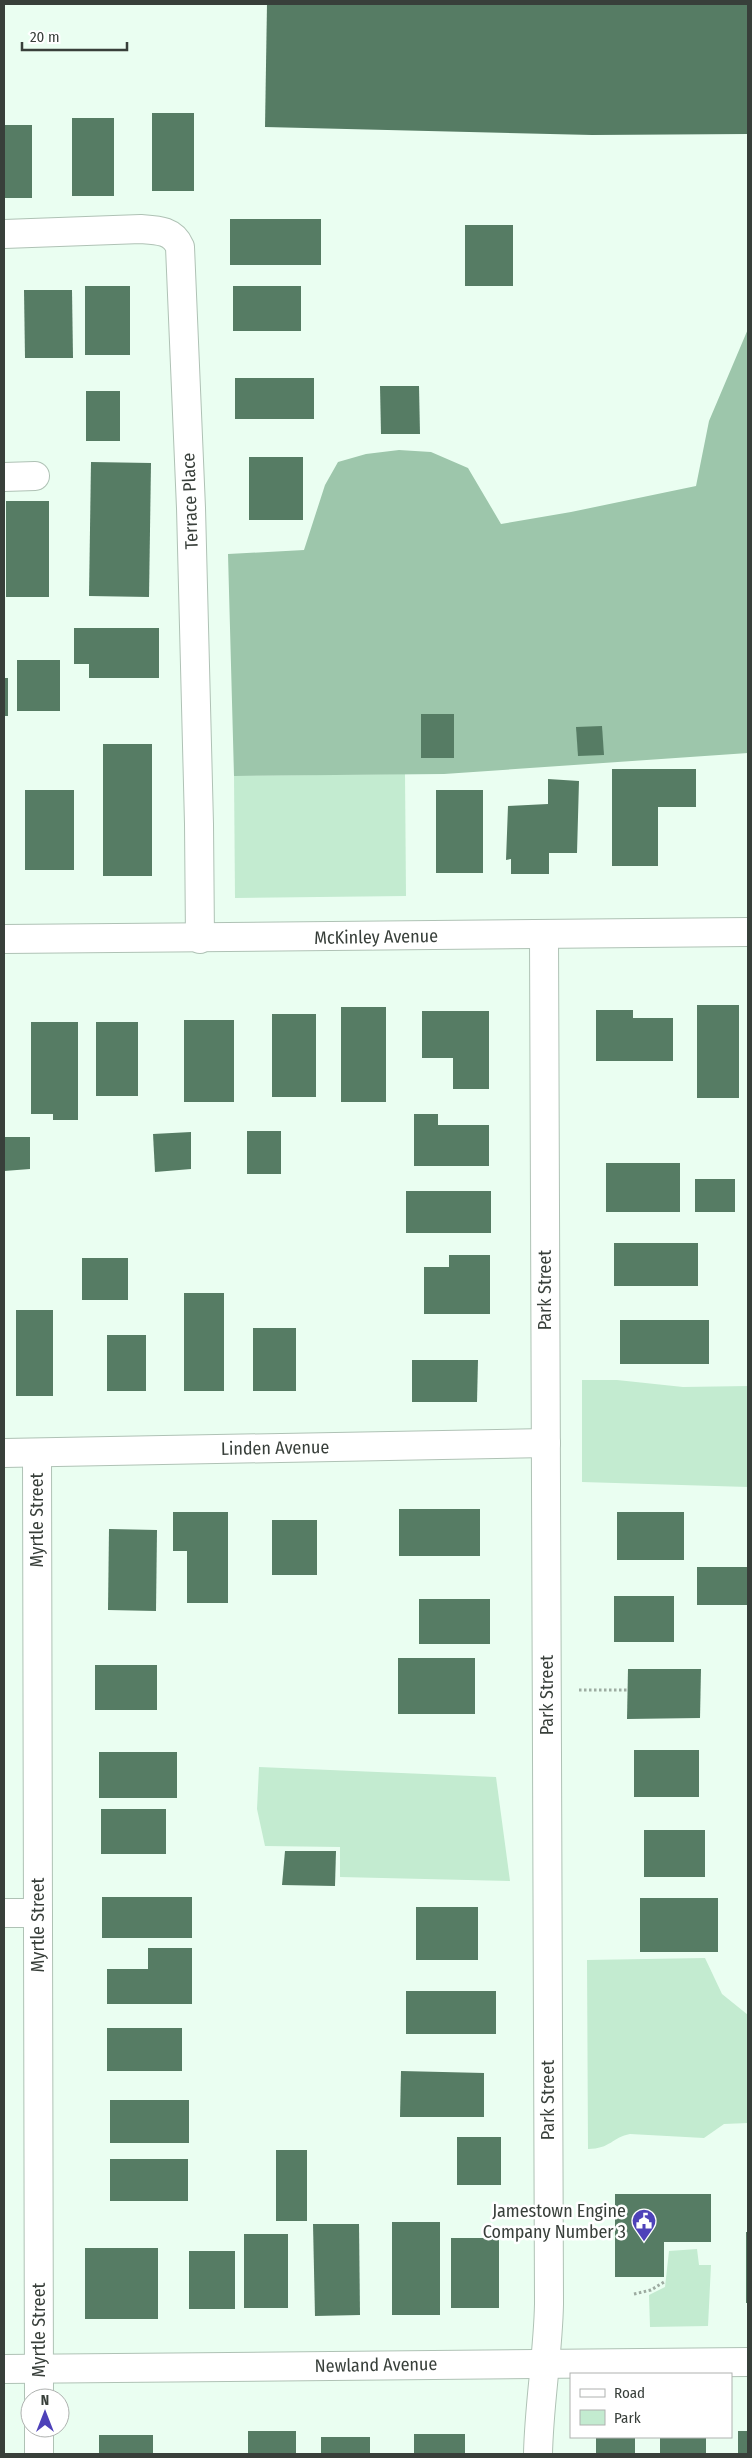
<svg xmlns="http://www.w3.org/2000/svg" width="752" height="2458" font-family="'Fira Sans Condensed',sans-serif">
<style>
.green{fill:#c3ebd0}
.forest{fill:#9dc6ab}
.building{fill:#567c64}
.lines{fill:none;stroke-linecap:round;stroke-linejoin:round}
.minor-casing{stroke:#afc2b5;stroke-width:30}
.tertiary-casing{stroke:#afc2b5;stroke-width:30}
.path{stroke:#9daba1;stroke-width:3;stroke-dasharray:2.5 2.5;stroke-linecap:butt}
.minor{stroke:#fff;stroke-width:28}
.tertiary{stroke:#fff;stroke-width:28}
.labels{text-anchor:middle;stroke-width:5;stroke-linejoin:round;paint-order:stroke}
.street-label{font-size:18px;fill:#383f3a;stroke:#fff}
.poi-label{font-size:18px;fill:#383f3a;stroke:#fff;text-anchor:end}
</style>
<rect width="100%" height="100%" fill="#eafef1"/>
<g class="green">
<path d="M405 774 406 896 235 898 234 776Z"/>
<path d="M582 1380H617L683 1387 748 1386V1487L582 1482Z"/>
<path d="M259 1767 496 1777 510 1881 340 1877V1847L265 1846 257 1809Z"/>
<path d="M705 1958 722 1994 748 2015V2123L724 2124 704 2138 630 2134C613 2137 610 2149 588 2149L587 1960Z"/>
<path d="M697 2249 699 2265H711L708 2326 650 2327 649 2295 665 2287 669 2251Z"/>
</g>
<path class="forest" d="M748 329V753L444 774 234 776 228 554 304 550 325 485 338 462 366 454 399 450 431 452 468 468 501 524 571 512 696 486 709 421Z"/>
<g class="building">
<path d="M267 4H748V134L592 135 265 127Z"/>
<rect x="152" y="113" width="42" height="78"/>
<rect x="72" y="118" width="42" height="78"/>
<rect x="4" y="125" width="28" height="73"/>
<rect x="230" y="219" width="91" height="46"/>
<rect x="465" y="225" width="48" height="61"/>
<rect x="85" y="286" width="45" height="69"/>
<rect x="233" y="286" width="68" height="45"/>
<path d="M24 290H72L73 358H25Z"/>
<rect x="235" y="378" width="79" height="41"/>
<path d="M380 386H419L420 434H381Z"/>
<rect x="86" y="391" width="34" height="50"/>
<rect x="249" y="457" width="54" height="63"/>
<path d="M91 462 151 463 149 597 89 596Z"/>
<rect x="6" y="501" width="43" height="96"/>
<path d="M74 628H159V678H89V664H74Z"/>
<rect x="17" y="660" width="43" height="51"/>
<rect x="4" y="678" width="4" height="38"/>
<rect x="421" y="714" width="33" height="44"/>
<path d="M602 726 604 755 578 756 576 727Z"/>
<rect x="103" y="744" width="49" height="132"/>
<path d="M612 769H696V807H658V866H612Z"/>
<path d="M548 779 579 781 577 853H549V874H511V859L506 860 508 806 548 804Z"/>
<rect x="25" y="790" width="49" height="80"/>
<rect x="436" y="790" width="47" height="83"/>
<rect x="697" y="1005" width="42" height="93"/>
<rect x="341" y="1007" width="45" height="95"/>
<path d="M596 1010H633V1018H673V1061H596Z"/>
<path d="M422 1011H489V1089H453V1058H422Z"/>
<rect x="272" y="1014" width="44" height="83"/>
<rect x="184" y="1020" width="50" height="82"/>
<path d="M31 1022H78V1120H53V1114H31Z"/>
<rect x="96" y="1022" width="42" height="74"/>
<path d="M414 1114H438V1125H489V1166H414Z"/>
<rect x="247" y="1131" width="34" height="43"/>
<path d="M191 1132V1169L155 1172 153 1134Z"/>
<path d="M4 1137H30V1169L4 1171Z"/>
<rect x="606" y="1163" width="74" height="49"/>
<rect x="695" y="1179" width="40" height="33"/>
<rect x="406" y="1191" width="85" height="42"/>
<rect x="614" y="1243" width="84" height="43"/>
<path d="M449 1255H490V1314H424V1267H449Z"/>
<rect x="82" y="1258" width="46" height="42"/>
<rect x="184" y="1293" width="40" height="98"/>
<rect x="16" y="1310" width="37" height="86"/>
<rect x="620" y="1320" width="89" height="44"/>
<rect x="253" y="1328" width="43" height="63"/>
<rect x="107" y="1335" width="39" height="56"/>
<path d="M412 1360H478L477 1402H412Z"/>
<rect x="399" y="1509" width="81" height="47"/>
<path d="M173 1512H228V1603H187V1551H173Z"/>
<rect x="617" y="1512" width="67" height="48"/>
<rect x="272" y="1520" width="45" height="55"/>
<path d="M109 1529 157 1530 156 1611 108 1610Z"/>
<rect x="697" y="1567" width="51" height="38"/>
<rect x="614" y="1596" width="60" height="46"/>
<rect x="419" y="1599" width="71" height="45"/>
<rect x="398" y="1658" width="77" height="56"/>
<rect x="95" y="1665" width="62" height="45"/>
<path d="M628 1669H701L700 1718 627 1719Z"/>
<rect x="634" y="1750" width="65" height="47"/>
<rect x="99" y="1752" width="78" height="46"/>
<rect x="101" y="1809" width="65" height="45"/>
<rect x="644" y="1830" width="61" height="47"/>
<path d="M285 1851H336L335 1886 282 1885Z"/>
<rect x="102" y="1897" width="90" height="41"/>
<rect x="640" y="1898" width="78" height="54"/>
<rect x="416" y="1907" width="62" height="53"/>
<path d="M148 1948H192V2004H107V1969H148Z"/>
<rect x="406" y="1991" width="90" height="43"/>
<rect x="107" y="2028" width="75" height="43"/>
<path d="M401 2071 484 2073V2117H400Z"/>
<rect x="110" y="2100" width="79" height="43"/>
<rect x="457" y="2137" width="44" height="48"/>
<rect x="276" y="2150" width="31" height="71"/>
<rect x="110" y="2159" width="78" height="42"/>
<path d="M615 2194H711V2242H664V2277H615Z"/>
<rect x="392" y="2222" width="48" height="93"/>
<path d="M313 2224H359L360 2315 315 2316Z"/>
<rect x="746" y="2232" width="2" height="71"/>
<rect x="244" y="2234" width="44" height="74"/>
<rect x="451" y="2238" width="48" height="70"/>
<rect x="85" y="2248" width="73" height="71"/>
<rect x="189" y="2251" width="46" height="58"/>
<rect x="248" y="2431" width="48" height="23"/>
<rect x="738" y="2431" width="10" height="23"/>
<rect x="414" y="2434" width="51" height="20"/>
<rect x="99" y="2435" width="54" height="19"/>
<rect x="321" y="2437" width="49" height="17"/>
<rect x="596" y="2437" width="39" height="17"/>
<rect x="660" y="2437" width="46" height="17"/>
</g>
<g class="lines">
<defs>
<g id="minor">
<path d="M4 234 141 229C157 230 173 230 180 247L191 508 199 824 200 939"/>
<path d="M4 477 35 476"/>
<path d="M4 939 748 932"/>
<path d="M4 1453 546 1443"/>
<path d="M37 1453 39 2398"/>
<path d="M4 1913H38"/>
<path d="M39 2454V2428"/>
<path d="M538 2454C539 2404 548 2354 549 2304L544 935"/>
</g>
<path id="tertiary" d="M4 2369 748 2362"/>
</defs>
<use href="#minor" class="minor-casing"/>
<use href="#tertiary" class="tertiary-casing"/>
<g class="path">
<path d="M579 1690H628"/>
<path d="M634 2294 651 2290 664 2282"/>
</g>
<use href="#minor" class="minor"/>
<use href="#tertiary" class="tertiary"/>
</g>
<defs>
<symbol id="civic-pin" viewBox="-11 -11 22 30"><path d="M0 17L-7.5 6A9.5 9.5 0 1 1 7.5 6Z" fill="#4e42b9" stroke="#fff"/><path d="M-.6-6.5H3V-4.5H.6V-3L4-1V1h2V6H-6V1h2V-1L-.6-3ZM-1.2 2.5V6h2.4V2.5Z" fill="#fff"/></symbol>
</defs>
<g fill-rule="evenodd">
<use href="#civic-pin" x="630" y="2207" width="28" height="38"/>
</g>
<g class="labels">
<g class="street-label">
<text transform="translate(190 501) rotate(-92)" y="6">Terrace Place</text>
<text transform="translate(376 937) rotate(-1)" y="6">McKinley Avenue</text>
<text transform="translate(545 1290) rotate(-90)" y="6">Park Street</text>
<text transform="translate(275 1448) rotate(-1)" y="6">Linden Avenue</text>
<text transform="translate(37 1520) rotate(-90)" y="6">Myrtle Street</text>
<text transform="translate(547 1695) rotate(-90)" y="6">Park Street</text>
<text transform="translate(38 1925) rotate(-90)" y="6">Myrtle Street</text>
<text transform="translate(548 2100) rotate(-90)" y="6">Park Street</text>
<text transform="translate(39 2330) rotate(-90)" y="6">Myrtle Street</text>
<text transform="translate(376 2365) rotate(-1)" y="6">Newland Avenue</text>
</g>
<g class="poi-label">
<text x="626" y="2217">Jamestown Engine<tspan x="626" dy="21">Company Number 3</tspan></text>
</g>
</g>
<rect width="752" height="2458" fill="none" stroke="#383f3a" stroke-width="10"/>
<rect x="570" y="2373" width="162" height="65" fill="#ffffff" stroke="#afb2b0"/>
<rect x="580" y="2389" width="25" height="8" fill="#ffffff" stroke="#afb2b0"/>
<text x="614" y="2398" font-size="15" fill="#383f3a">Road</text>
<rect x="580" y="2410" width="25" height="15" fill="#c3ebd0" stroke="#afb2b0"/>
<text x="614" y="2423" font-size="15" fill="#383f3a">Park</text>
<g transform="translate(45 2413)"><circle r="24" fill="#ffffff" stroke="#afb2b0"/>
<path d="M0-4L9 19L0 12L-9 19Z" fill="#4e42b9"/>
<text y="-8" font-size="14" font-weight="bold" text-anchor="middle" fill="#383f3a">N</text>
</g>
<path d="M22 42v8h105v-8" fill="none" stroke="#383f3a" stroke-width="2.5"/>
<text x="30" y="42" font-size="15" fill="#383f3a" stroke="#ffffff" stroke-width="4" paint-order="stroke">20 m</text>
</svg>
